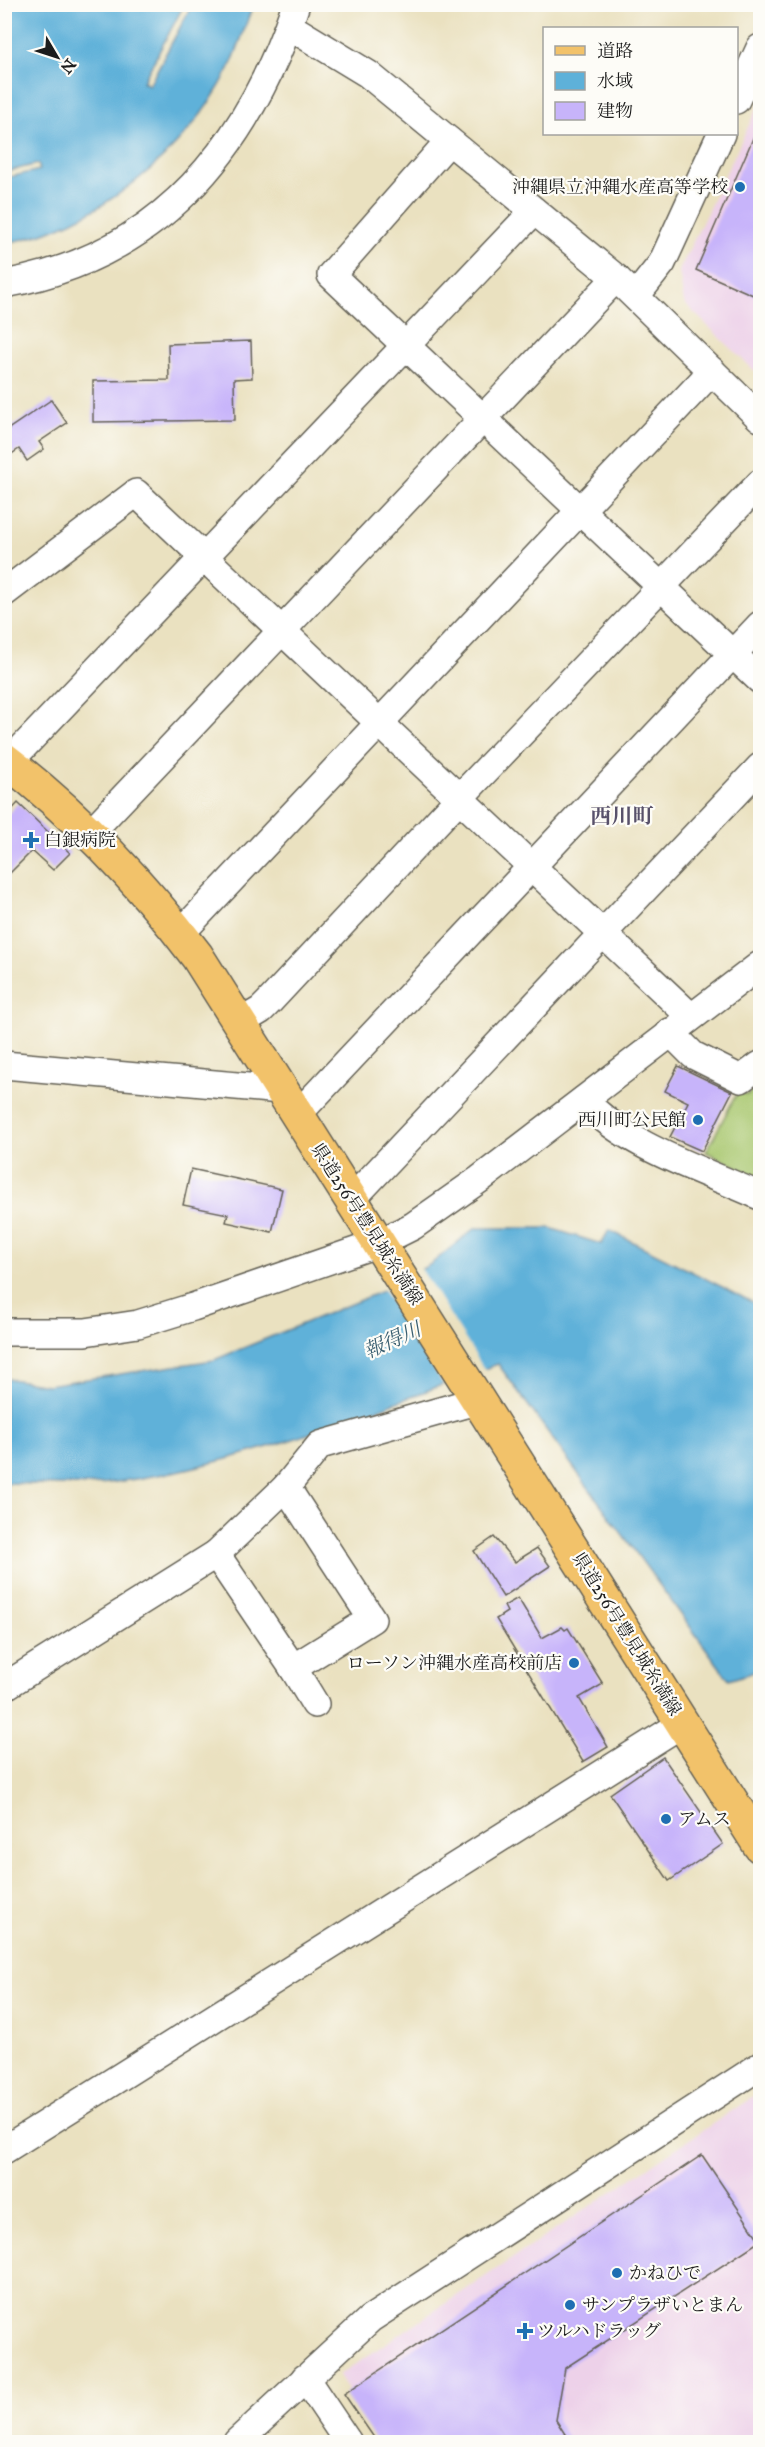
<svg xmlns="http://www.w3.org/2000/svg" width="765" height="2447" font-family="'IM FELL Great Primer','Noto Serif JP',serif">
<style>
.built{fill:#edd1e9}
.green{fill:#a8c76e;stroke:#627245;stroke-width:1.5}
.water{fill:#5eb1d9;stroke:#3d667a;stroke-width:1.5}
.pier{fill:#eae1c0}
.building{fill:#c7b4fa}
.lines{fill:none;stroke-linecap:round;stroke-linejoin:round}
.minor-casing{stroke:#646155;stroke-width:30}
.major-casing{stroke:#646155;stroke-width:36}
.minor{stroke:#fff;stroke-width:27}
.major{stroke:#f2c26a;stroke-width:33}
.poi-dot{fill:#1f6fb2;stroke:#fdfcf7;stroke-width:2}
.labels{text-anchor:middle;stroke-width:4.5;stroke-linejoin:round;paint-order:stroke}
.poi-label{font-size:18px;fill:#1c1c1c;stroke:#fdfcf7;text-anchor:start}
.street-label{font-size:18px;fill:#1c1c1c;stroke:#fdfcf7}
.water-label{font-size:20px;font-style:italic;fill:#3a5f71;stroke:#fdfcf7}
.quarter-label{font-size:21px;font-weight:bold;fill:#58516a;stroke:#fdfcf7}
</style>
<rect width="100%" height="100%" fill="#fdfcf7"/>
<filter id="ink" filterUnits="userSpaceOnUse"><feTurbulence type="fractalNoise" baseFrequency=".0167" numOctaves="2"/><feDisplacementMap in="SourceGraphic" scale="12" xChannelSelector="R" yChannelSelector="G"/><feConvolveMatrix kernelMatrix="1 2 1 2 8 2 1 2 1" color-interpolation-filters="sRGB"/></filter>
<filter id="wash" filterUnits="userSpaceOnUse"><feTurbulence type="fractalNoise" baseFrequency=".008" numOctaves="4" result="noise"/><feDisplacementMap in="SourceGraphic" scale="24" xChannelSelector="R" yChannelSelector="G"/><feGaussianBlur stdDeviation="1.35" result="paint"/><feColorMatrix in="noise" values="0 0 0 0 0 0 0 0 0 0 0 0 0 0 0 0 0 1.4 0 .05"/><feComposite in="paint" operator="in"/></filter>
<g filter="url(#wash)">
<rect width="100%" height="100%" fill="#eae1c0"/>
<g class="built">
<path d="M760 102V376L684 303 679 271Z"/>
<path d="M760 2092V2442H381L339 2375Z"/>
</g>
<path class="green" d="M760 1084V1178L706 1152 738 1091 747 1095Z"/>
<g class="water">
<path d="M5 4 184 5 143 82 149 85 192 5H253C245 26 239 48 229 69 188 151 96 228 5 243V178L40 170 38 164 5 172Z"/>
<path d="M475 1228H550L601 1244 609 1230 760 1306V1670L729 1680 498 1364C368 1412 239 1468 101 1484 70 1488 36 1483 5 1483L4 1378 47 1385 214 1360 380 1292 431 1264Z"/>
</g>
<path class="pier" d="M420 1267 486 1372 445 1387 382 1288Z"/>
<g id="blocks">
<g class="building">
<path d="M760 122V298L696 270Z"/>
<path d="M251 341 252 378 234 379 235 420 93 422V381L169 380 168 344Z"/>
<path d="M51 400 67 423 39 442 44 449 27 461 19 449 4 459V432Z"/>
<path d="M18 803 70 853 53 870 32 851 4 879V818Z"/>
<path d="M678 1066 732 1092 702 1151 670 1137 688 1102 665 1091Z"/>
<path d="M191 1169 282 1189 272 1232 226 1222 228 1214 183 1205Z"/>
<path d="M494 1537 515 1562 537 1548 550 1566 503 1597 474 1551Z"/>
<path d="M518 1598 542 1638 562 1627 565 1630 568 1628 603 1684 579 1698 608 1747 583 1762 496 1619 507 1612 504 1606Z"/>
<path d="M663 1757 723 1844 669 1881 610 1794Z"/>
<path d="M702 2155 760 2241 565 2368 556 2420 570 2442H377L344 2394Z"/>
</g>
</g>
</g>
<g filter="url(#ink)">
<use href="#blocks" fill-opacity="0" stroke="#646155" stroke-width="1.5"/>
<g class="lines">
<defs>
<g id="minor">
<path d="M289 26 368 74 616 278 760 418"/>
<path d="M736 100 760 48"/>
<path d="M449 141 331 275 760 680"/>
<path d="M4 284C160 257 248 147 296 4"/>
<path d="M636 296 662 263 721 134"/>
<path d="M4 593 136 493 690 1016"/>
<path d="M4 767 534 211"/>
<path d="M89 834 616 278"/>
<path d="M180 934 712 371"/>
<path d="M239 1023 261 1010 269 1002 467 790 760 483"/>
<path d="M670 1032 693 1055 741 1079 760 1065"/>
<path d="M4 1065 281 1090"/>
<path d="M584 1100C628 1148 701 1169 760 1196"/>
<path d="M297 1115 760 625"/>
<path d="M351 1200 760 767"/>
<path d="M4 1332H85L138 1324 193 1307 379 1243 413 1226 480 1179 760 965"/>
<path d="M216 1554 293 1668 372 1619 286 1487"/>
<path d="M293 1668 315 1704"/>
<path d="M4 1687 216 1554 286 1487 320 1445 479 1400"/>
<path d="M4 2150 683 1723"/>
<path d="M305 2378 348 2442"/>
<path d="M237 2442 370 2319 760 2066"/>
</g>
<path id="major" d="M4 759C76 814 143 885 197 956L760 1846"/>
</defs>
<use href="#minor" class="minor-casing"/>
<use href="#major" class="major-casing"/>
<use href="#minor" class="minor"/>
<use href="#major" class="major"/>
</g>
</g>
<g class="poi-dot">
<circle cx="740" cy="187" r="6"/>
<path d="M28 831h6v6h6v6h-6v6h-6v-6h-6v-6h6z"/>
<circle cx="698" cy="1120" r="6"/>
<circle cx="574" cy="1663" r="6"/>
<circle cx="666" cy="1819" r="6"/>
<circle cx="617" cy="2273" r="6"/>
<circle cx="570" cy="2305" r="6"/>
<path d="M522 2322h6v6h6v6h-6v6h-6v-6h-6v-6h6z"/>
</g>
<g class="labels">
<g class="poi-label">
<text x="728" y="193" text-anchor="end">沖縄県立沖縄水産高等学校</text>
<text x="44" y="846">白銀病院</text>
<text x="686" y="1126" text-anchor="end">西川町公民館</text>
<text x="562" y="1669" text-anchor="end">ローソン沖縄水産高校前店</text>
<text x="678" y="1825">アムス</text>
<text x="629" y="2279">かねひで</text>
<text x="582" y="2311">サンプラザいとまん</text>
<text x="537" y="2337">ツルハドラッグ</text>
</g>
<g class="street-label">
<text transform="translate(367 1224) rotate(57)" y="6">県道256号豊見城糸満線</text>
<text transform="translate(627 1634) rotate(58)" y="6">県道256号豊見城糸満線</text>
</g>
<g class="water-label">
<text transform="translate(392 1340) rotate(-24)" y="7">報得川</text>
</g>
<g class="quarter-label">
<text x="622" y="823">西川町</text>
</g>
</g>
<rect width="765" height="2447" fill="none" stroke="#fdfcf7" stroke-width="24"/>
<rect x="543" y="27" width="195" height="108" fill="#fdfcf7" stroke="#a3a29f" stroke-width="1.5"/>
<rect x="555" y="46" width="30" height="9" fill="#f2c26a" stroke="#a3a29f" stroke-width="1.5"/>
<text x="597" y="57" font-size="18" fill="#1c1c1c">道路</text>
<rect x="555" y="72" width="30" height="18" fill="#5eb1d9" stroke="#a3a29f" stroke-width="1.5"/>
<text x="597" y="87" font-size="18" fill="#1c1c1c">水域</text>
<rect x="555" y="102" width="30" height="18" fill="#c7b4fa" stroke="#a3a29f" stroke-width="1.5"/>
<text x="597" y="117" font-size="18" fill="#1c1c1c">建物</text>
<g transform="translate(57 57) rotate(129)" stroke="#fdfcf7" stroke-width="4.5" paint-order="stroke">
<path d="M0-4.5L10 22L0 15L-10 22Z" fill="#1c1c1c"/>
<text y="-9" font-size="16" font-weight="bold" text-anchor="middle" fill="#1c1c1c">N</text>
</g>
</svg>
